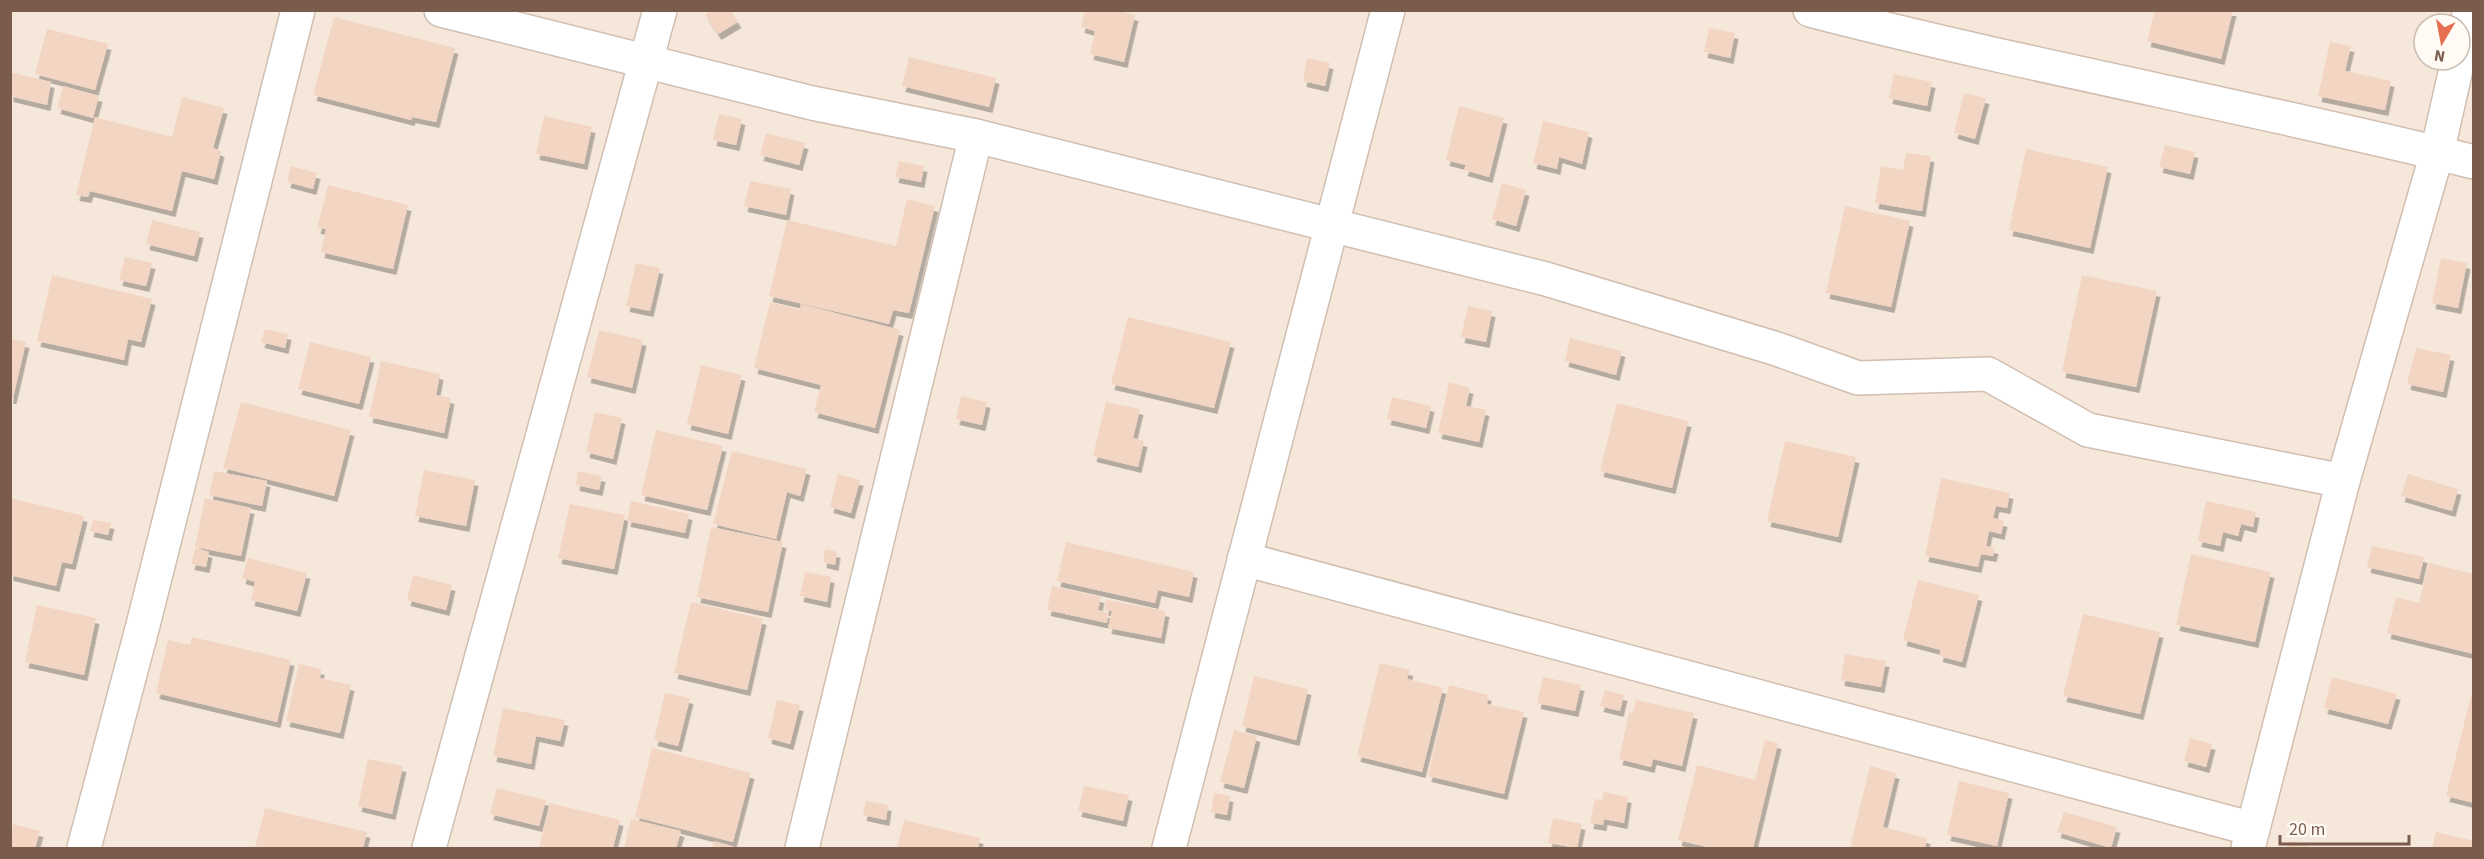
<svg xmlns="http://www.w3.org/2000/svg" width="2484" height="859" font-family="'Source Sans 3',sans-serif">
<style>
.residential{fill:#f5e8da;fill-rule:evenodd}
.building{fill:#f3d5c3;filter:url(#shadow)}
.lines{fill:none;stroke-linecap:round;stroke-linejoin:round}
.street-casing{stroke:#d1beb0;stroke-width:36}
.street{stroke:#fff;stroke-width:33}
</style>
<defs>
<filter id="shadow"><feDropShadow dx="3.5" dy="6" stdDeviation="0" flood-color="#0004"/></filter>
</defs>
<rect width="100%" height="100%" fill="#fdf6ec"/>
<path class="residential" d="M11 11H2473V848H11ZM2424 24H2460V60H2424Z"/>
<g class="building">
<path d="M712 10H730L738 22 718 34 705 15Z"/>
<path d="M1085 10H1115L1135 15 1124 62 1090 54 1095 31 1081 27Z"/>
<path d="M2155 10H2233L2221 59 2147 41Z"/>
<path d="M334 17 455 48 436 122 412 117 411 120 313 95Z"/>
<path d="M1709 28 1735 33 1730 58 1704 52Z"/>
<path d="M47 29 108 44 95 90 35 74Z"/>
<path d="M2330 42 2351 46 2345 71 2391 81 2385 110 2318 96Z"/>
<path d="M909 57 996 78 989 107 902 86Z"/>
<path d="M1307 58 1330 63 1325 86 1303 81Z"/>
<path d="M10 72 51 82 47 105 10 96Z"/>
<path d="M1894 74 1932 82 1927 106 1889 98Z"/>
<path d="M63 86 99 96 93 118 57 108Z"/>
<path d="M1964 93 1986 98 1975 139 1954 133Z"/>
<path d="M182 97 224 108 213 148 221 151 214 179 182 171 172 211 90 191 88 197 76 195 95 117 172 137Z"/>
<path d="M1459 106 1504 118 1489 177 1464 170 1466 165 1446 160Z"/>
<path d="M719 114 742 119 736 145 713 140Z"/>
<path d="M544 116 592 127 584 164 536 154Z"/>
<path d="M1543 121 1589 132 1582 164 1559 157 1557 169 1533 163Z"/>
<path d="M766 133 805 143 799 165 760 155Z"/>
<path d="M2165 145 2195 152 2190 174 2159 167Z"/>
<path d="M2026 149 2108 167 2090 248 2009 230Z"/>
<path d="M1906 153 1931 156 1922 211 1875 203 1881 166 1903 170Z"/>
<path d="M899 161 924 166 921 182 895 177Z"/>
<path d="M291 166 317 173 313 189 287 182Z"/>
<path d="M750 181 791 189 786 215 744 206Z"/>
<path d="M1502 183 1526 190 1516 226 1492 219Z"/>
<path d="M328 185 408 205 393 269 321 252 326 229 317 228Z"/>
<path d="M907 199 935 206 909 313 893 310 889 324 769 296 787 220 896 246Z"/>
<path d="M1845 206 1910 221 1891 307 1826 293Z"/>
<path d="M152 220 200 232 194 256 146 244Z"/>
<path d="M125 257 152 263 146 286 119 280Z"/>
<path d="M2441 258 2467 263 2458 308 2432 303Z"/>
<path d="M636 263 660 268 650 311 626 306Z"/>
<path d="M52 275 152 299 141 342 128 339 124 360 37 341Z"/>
<path d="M2082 275 2157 291 2136 387 2062 372Z"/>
<path d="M770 302 800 310 801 304 900 330 875 428 814 412 821 385 754 368Z"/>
<path d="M1468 306 1492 311 1486 342 1461 337Z"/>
<path d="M1128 317 1231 342 1214 408 1111 384Z"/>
<path d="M265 329 288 334 285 348 261 342Z"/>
<path d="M599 330 643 340 632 388 587 377Z"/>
<path d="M1570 338 1622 351 1616 375 1565 361Z"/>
<path d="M10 339 26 342 13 398H10Z"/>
<path d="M310 342 371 357 359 404 298 389Z"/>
<path d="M2416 348 2451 355 2443 392 2407 384Z"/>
<path d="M381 361 440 374 436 395 451 398 444 433 369 417Z"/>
<path d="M701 365 742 375 728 434 687 424Z"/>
<path d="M1449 382 1470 388 1466 406 1486 410 1479 442 1438 433Z"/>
<path d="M961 396 987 402 982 425 956 419Z"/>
<path d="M1392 397 1431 406 1426 428 1387 419Z"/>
<path d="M241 402 351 430 334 496 223 468Z"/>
<path d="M1106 402 1140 409 1133 438 1144 441 1138 467 1093 456Z"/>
<path d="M1617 403 1688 421 1672 488 1600 471Z"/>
<path d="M595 412 622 418 613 459 586 452Z"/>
<path d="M656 430 723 446 707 510 641 495Z"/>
<path d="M1785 441 1856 457 1838 537 1767 521Z"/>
<path d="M732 451 807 469 800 496 787 492 776 539 713 524Z"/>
<path d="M424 470 475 480 466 526 415 516Z"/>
<path d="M214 471 267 481 262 506 209 495Z"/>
<path d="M578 471 602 476 599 490 576 485Z"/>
<path d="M838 474 860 480 851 513 830 507Z"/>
<path d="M2408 474 2458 489 2452 511 2401 496Z"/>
<path d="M1941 478 2010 493 2007 508 1996 506 1993 518 2004 521 2001 534 1989 531 1986 546 1995 548 1993 556 1981 554 1978 567 1925 556Z"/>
<path d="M10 498 84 516 72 564 62 562 56 586 10 575Z"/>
<path d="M205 498 251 508 241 556 195 547Z"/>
<path d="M631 501 689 514 685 533 627 521Z"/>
<path d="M2206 501 2256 512 2253 527 2241 524 2238 536 2223 532 2220 546 2198 541Z"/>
<path d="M570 504 625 515 614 569 558 558Z"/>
<path d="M93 520 111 523 108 535 90 531Z"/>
<path d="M711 527 783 542 768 612 697 597Z"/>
<path d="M1066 542 1194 572 1189 597 1158 590 1155 603 1057 581Z"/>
<path d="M2372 546 2424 557 2419 579 2367 567Z"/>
<path d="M195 548 209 552 206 567 191 564Z"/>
<path d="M825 549 837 552 835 565 823 562Z"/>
<path d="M2191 554 2271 572 2255 642 2176 625Z"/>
<path d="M248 558 307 573 297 611 251 600 255 582 242 578Z"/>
<path d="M2429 563 2474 574V654L2387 633 2396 597 2419 603Z"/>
<path d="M805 572 831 577 827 602 800 596Z"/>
<path d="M413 575 452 585 446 610 407 600Z"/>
<path d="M1918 580 1979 595 1962 662 1939 656 1941 650 1903 640Z"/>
<path d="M1052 586 1101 597 1098 610 1108 613 1107 623 1047 610Z"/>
<path d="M1106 600 1166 611 1161 638 1108 628 1112 611 1105 610Z"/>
<path d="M691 602 763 619 747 690 674 673Z"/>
<path d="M37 605 96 618 84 675 25 662Z"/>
<path d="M2083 614 2160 632 2140 714 2063 696Z"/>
<path d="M192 637 291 660 277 722 156 693 168 640 190 645Z"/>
<path d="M1845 654 1886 661 1881 687 1841 680Z"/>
<path d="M1380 663 1410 670 1407 679 1443 688 1422 772 1357 756Z"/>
<path d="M299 664 321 669 320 678 351 685 340 733 286 721Z"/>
<path d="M1254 676 1308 689 1296 740 1242 726Z"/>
<path d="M1543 677 1581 685 1575 711 1537 703Z"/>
<path d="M2332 677 2397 694 2388 724 2324 708Z"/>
<path d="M1449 685 1488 695 1487 704 1524 712 1504 794 1428 776Z"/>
<path d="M2473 688H2474V803L2446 796Z"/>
<path d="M1605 690 1624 695 1620 711 1600 706Z"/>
<path d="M665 693 690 698 678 746 654 740Z"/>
<path d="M777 700 800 705 790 744 768 738Z"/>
<path d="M1636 700 1694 713 1682 766 1653 759 1651 767 1619 759 1629 713H1633Z"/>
<path d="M503 708 565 720 560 741 536 736 531 764 493 756Z"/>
<path d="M1234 730 1257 736 1244 788 1220 782Z"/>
<path d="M2190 738 2212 744 2206 767 2184 761Z"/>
<path d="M1765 740 1778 743 1753 848H1711L1678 840 1697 765 1755 780Z"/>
<path d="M652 748 751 773 733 842 635 817Z"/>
<path d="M368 759 403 766 392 814 358 806Z"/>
<path d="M1870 766 1896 773 1883 827 1927 838 1925 848H1850Z"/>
<path d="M1959 781 2009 793 1997 846 1947 835Z"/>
<path d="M1084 786 1129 795 1123 821 1078 811Z"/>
<path d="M497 788 546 800 539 826 490 814Z"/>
<path d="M1604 792 1628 797 1624 823 1604 819 1603 825 1590 823 1595 799 1602 800Z"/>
<path d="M1214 793 1230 796 1227 815 1211 812Z"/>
<path d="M866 801 888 805 886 820 863 815Z"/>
<path d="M550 803 620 820 613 848H539Z"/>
<path d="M265 808 367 832 363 848H255Z"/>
<path d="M2064 812 2117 827 2111 848 2057 832Z"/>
<path d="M1553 818 1582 824 1577 848 1548 843Z"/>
<path d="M631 819 681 831 676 848H624Z"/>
<path d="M904 820 980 838 978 848H897Z"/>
<path d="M13 824 40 831 35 848H10Z"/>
<path d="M2436 832 2474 841V848H2432Z"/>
<path d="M714 841 738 848H713Z"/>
<path d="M2289 841 2315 848H2287Z"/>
</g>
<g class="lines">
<defs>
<g id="street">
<path d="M441 10 812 103 976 136 1546 279 1777 349 1858 378 1988 374 2088 430 2343 481"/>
<path d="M1810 10C2030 67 2254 107 2474 162"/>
<path d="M2460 52 2470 10"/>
<path d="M1244 559 2253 829"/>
<path d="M84 848 143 625 298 10"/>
<path d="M429 848 660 10"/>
<path d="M802 848 976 136"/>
<path d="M1169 848 1388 10"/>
<path d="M2248 848 2343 481 2437 153 2458 60"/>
</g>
</defs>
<use href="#street" class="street-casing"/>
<use href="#street" class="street"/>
</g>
<rect width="2484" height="859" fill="none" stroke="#7a5c4d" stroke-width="24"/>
<g transform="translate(2442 42) rotate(190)"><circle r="28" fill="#fffaf3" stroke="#cabbb1" stroke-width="1.5"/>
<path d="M0-4.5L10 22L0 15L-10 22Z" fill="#e76f51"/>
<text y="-9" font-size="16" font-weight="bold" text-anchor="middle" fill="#7a5c4d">N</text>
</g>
<path d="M2280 835v9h129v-9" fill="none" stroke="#7a5c4d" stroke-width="3"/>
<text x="2289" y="835" font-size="18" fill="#7a5c4d" stroke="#fffaf3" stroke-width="4.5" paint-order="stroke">20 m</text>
</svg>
